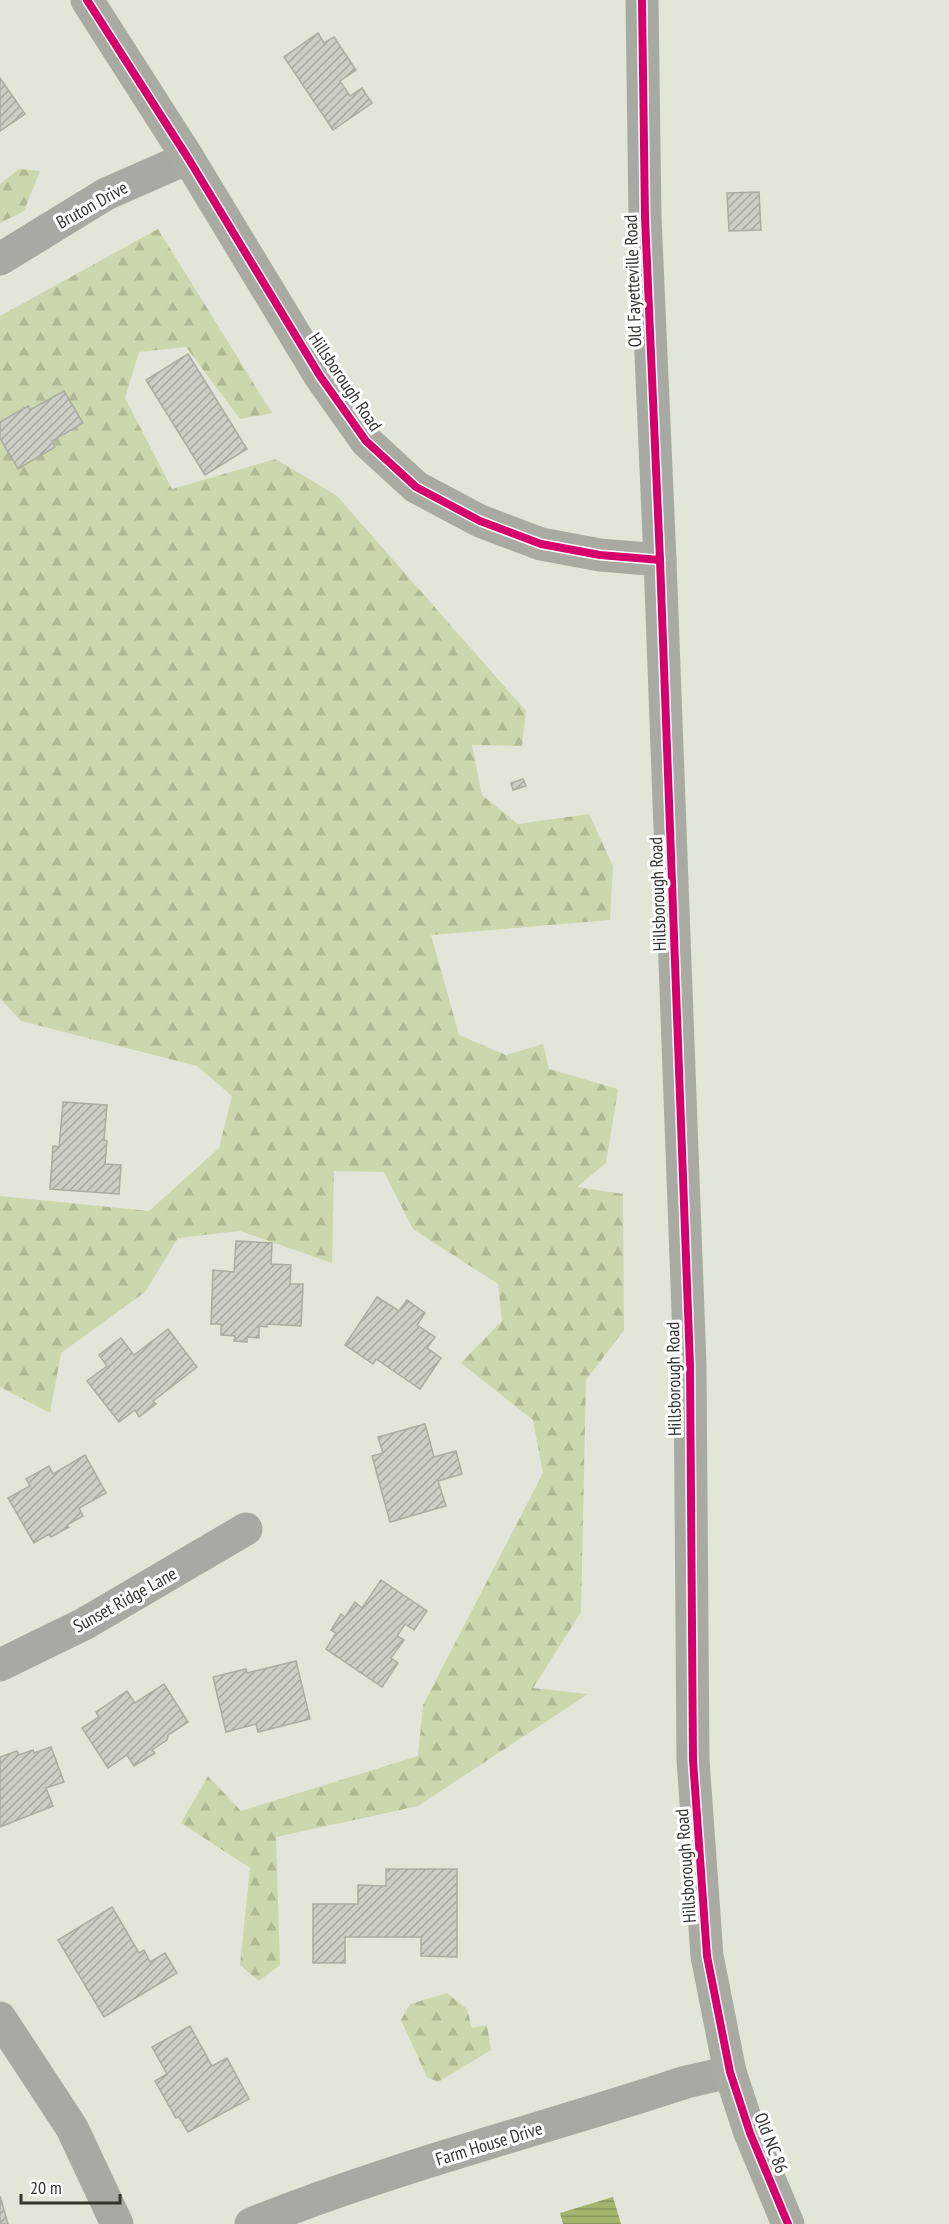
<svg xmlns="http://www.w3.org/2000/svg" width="949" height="2224" font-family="'PT Sans Narrow',sans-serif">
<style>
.forest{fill:url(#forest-firs)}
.water{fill:url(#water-rules)}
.building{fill:url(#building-hatch);stroke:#a9ada2;stroke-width:1.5}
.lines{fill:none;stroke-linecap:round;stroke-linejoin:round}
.minor{stroke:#a7aaa3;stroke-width:33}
.major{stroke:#a9aba3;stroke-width:33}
.cycleway-casing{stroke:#fff;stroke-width:11}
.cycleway{stroke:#d6006c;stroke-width:8}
.labels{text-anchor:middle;stroke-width:6;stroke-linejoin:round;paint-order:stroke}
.street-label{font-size:18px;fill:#33362d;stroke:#fff}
</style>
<defs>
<pattern id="forest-firs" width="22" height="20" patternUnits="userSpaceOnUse" patternTransform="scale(1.5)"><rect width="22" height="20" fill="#cbd7ac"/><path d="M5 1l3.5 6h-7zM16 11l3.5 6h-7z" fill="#afb994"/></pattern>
<pattern id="water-rules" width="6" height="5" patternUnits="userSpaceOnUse" patternTransform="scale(1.5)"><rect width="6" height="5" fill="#a3b46c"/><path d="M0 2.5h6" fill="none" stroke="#859359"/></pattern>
<pattern id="building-hatch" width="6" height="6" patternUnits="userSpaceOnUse" patternTransform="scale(1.5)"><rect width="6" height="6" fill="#cbcec4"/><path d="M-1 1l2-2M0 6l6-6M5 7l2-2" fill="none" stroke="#a5a8a0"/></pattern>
</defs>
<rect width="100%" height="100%" fill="#e2e6d9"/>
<g class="forest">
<path d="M19 169 40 171 24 211 0 223V184Z"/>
<path d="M158 229 272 413 240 419 186 347 139 352 125 398 172 489 276 459 337 496 526 711 522 746 472 745 482 795 518 824 589 814 613 866 610 920 431 935 459 1035 506 1055 543 1044 549 1069 618 1089 606 1163 577 1187 623 1194 624 1330 586 1380 581 1612 533 1688 588 1694 418 1806 276 1837 280 1965 259 1981 240 1965 250 1868 181 1823 208 1776 241 1811 418 1756 423 1705 543 1473 533 1420 461 1363 502 1321 498 1284 413 1229 384 1172 334 1171 332 1263 240 1231 178 1238 145 1292 61 1353 50 1413 0 1387V1196L149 1211 219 1148 232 1096 197 1066 21 1021 0 998V316Z"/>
<path d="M447 1993 467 2009 472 2028 487 2025 491 2050 438 2082 427 2077 401 2020 410 2004Z"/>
</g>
<path class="water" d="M613 2197 621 2224H563L560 2213Z"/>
<g class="building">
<path d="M318 33 324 43 334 37 356 70 340 81 350 96 362 88 372 103 333 130 284 57Z"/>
<path d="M0 78 25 114 0 131Z"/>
<path d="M759 192 761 230 729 231 727 193Z"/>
<path d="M188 354 247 449 205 475 146 380Z"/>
<path d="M64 391 83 423 52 441 55 447 18 469 0 438V422L28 406 30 410Z"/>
<path d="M523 779 526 786 513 790 511 783Z"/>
<path d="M63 1102 107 1105 104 1140 107 1141 105 1164 121 1165 119 1194 50 1189 53 1146 59 1147Z"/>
<path d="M236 1241 272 1243 271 1264 291 1265 290 1284H303L301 1326 267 1324V1327L259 1326V1338L247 1337V1342L234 1341 235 1336 221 1335V1324H211L213 1270 234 1272Z"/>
<path d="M377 1297 399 1311 407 1300 425 1313 417 1325 435 1337 427 1348 441 1358 420 1389 376 1359 373 1364 345 1345Z"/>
<path d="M168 1329 197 1367 153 1401 156 1404 139 1417 135 1410 119 1422 87 1381 107 1366 99 1355 121 1338 134 1355Z"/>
<path d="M425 1424 434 1457 456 1451 462 1474 438 1481 446 1506 390 1522 372 1456 383 1453 378 1437Z"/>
<path d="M85 1455 106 1493 79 1508 83 1516 67 1525 69 1527 51 1537 49 1534 34 1543 8 1498 30 1486 26 1479 49 1466 53 1474Z"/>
<path d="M381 1580 427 1611 414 1630 405 1624 397 1636 404 1640 391 1658 398 1663 382 1687 326 1649 336 1633 331 1630 341 1614 345 1617 355 1602 362 1608Z"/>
<path d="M296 1661 310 1719 258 1732 256 1724 226 1732 213 1677 246 1669 247 1673Z"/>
<path d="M164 1684 188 1722 168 1735 167 1740 152 1750 155 1753 134 1766 127 1755 108 1768 82 1728 99 1717 96 1712 127 1691 135 1703Z"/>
<path d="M51 1747 64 1782 46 1788 53 1806 0 1827V1757L17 1751 19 1755 33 1750 34 1753Z"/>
<path d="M386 1869H457V1957L421 1956V1937H345V1963H313V1904H358V1885L386 1886Z"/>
<path d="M112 1907 139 1953 144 1950 150 1962 165 1953 177 1973 104 2017 58 1940Z"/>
<path d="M190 2026 212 2066 227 2058 249 2099 188 2132 179 2117 176 2118 155 2081 167 2074 152 2047Z"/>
<path d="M0 2196 8 2224H0Z"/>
</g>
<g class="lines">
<g class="minor">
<path d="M642 0 645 217 660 560"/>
<path d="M0 259 106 194 188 158"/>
<path d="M0 1665 84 1624 246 1529"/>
<path d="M0 2018 72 2128 117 2224"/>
<path d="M251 2224C392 2167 541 2130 686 2082L730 2072"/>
</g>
<path class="major" d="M87 0 188 158 320 376 366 441 416 487 480 521 541 544 600 555 660 560 690 1365 693 1760 707 1956 730 2072 750 2133 788 2224"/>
<defs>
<g id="cycleway">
<path d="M87 0 188 158 320 376 366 441 416 487 480 521 541 544 600 555 660 560"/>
<path d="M642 0 645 217 660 560 690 1365 693 1760 707 1956 730 2072 750 2133 788 2224"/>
</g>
</defs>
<use href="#cycleway" class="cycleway-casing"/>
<use href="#cycleway" class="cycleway"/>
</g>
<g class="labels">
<g class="street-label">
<text transform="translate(92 205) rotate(-29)" y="6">Bruton Drive</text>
<text transform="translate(633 281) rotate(-92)" y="6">Old Fayetteville Road</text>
<text transform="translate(345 382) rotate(56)" y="6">Hillsborough Road</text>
<text transform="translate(658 894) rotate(-92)" y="6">Hillsborough Road</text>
<text transform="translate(674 1379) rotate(-91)" y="6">Hillsborough Road</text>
<text transform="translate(125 1600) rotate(-29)" y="6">Sunset Ridge Lane</text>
<text transform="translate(686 1866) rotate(-94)" y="6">Hillsborough Road</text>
<text transform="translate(771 2143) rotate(69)" y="6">Old NC 86</text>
<text transform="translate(489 2144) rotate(-17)" y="6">Farm House Drive</text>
</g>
</g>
<path d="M21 2194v9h99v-9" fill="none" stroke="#33362d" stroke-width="3"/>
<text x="30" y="2194" font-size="18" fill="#33362d" stroke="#ffffff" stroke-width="4.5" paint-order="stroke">20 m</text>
</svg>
